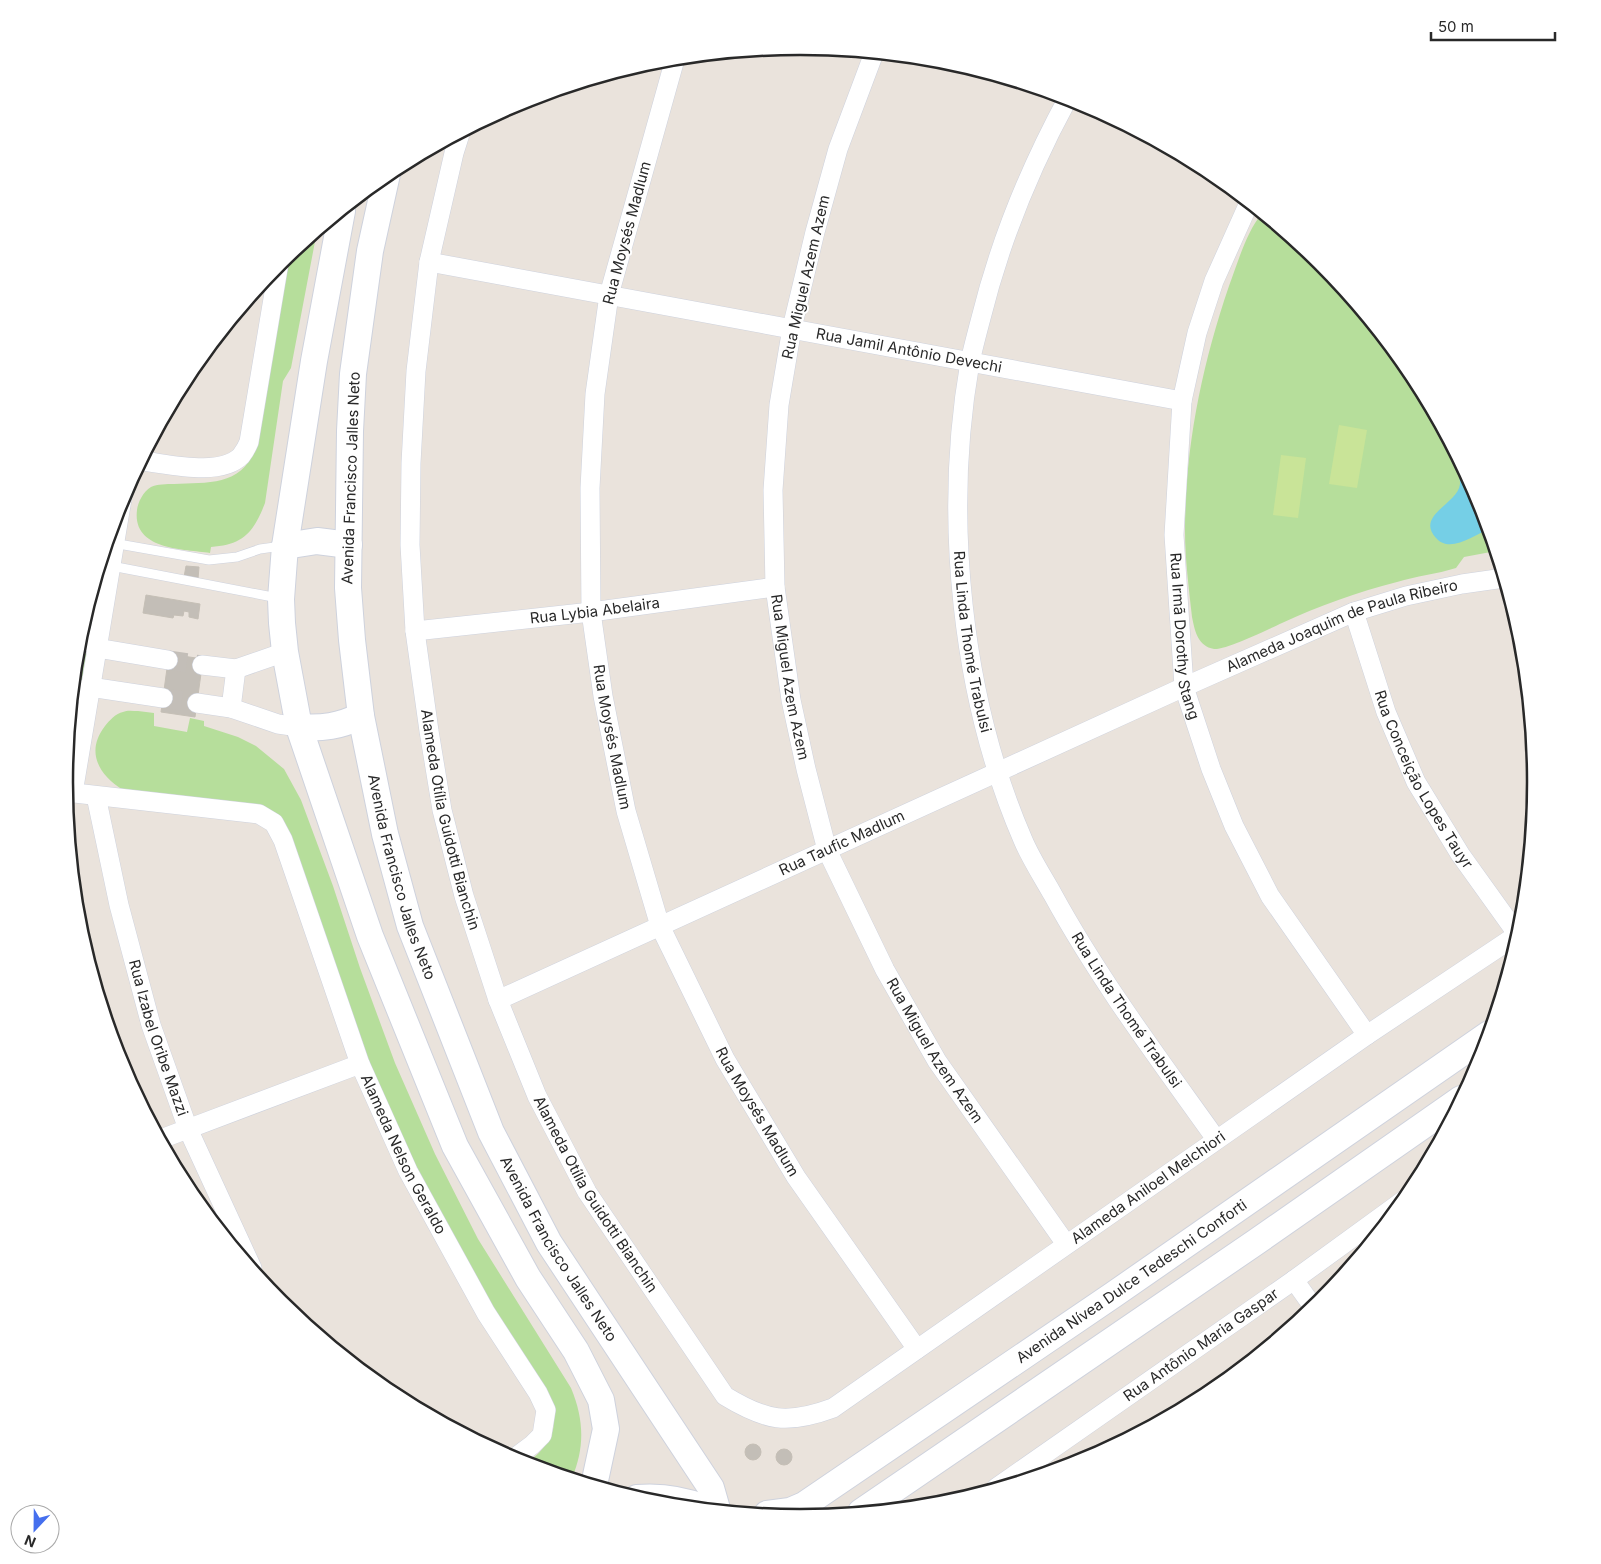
<svg xmlns="http://www.w3.org/2000/svg" width="1601" height="1564" font-family="Inter,sans-serif">
<style>
.green{fill:#b6de9b}
.pitch{fill:#c9e498}
.water{fill:#75cfe6}
.building{fill:#c3beb7;stroke:#c5bfb6}
.lines{fill:none;stroke-linecap:round;stroke-linejoin:round}
.street-tunnel{stroke:#c3beb8;stroke-width:19;stroke-dasharray:19 9;stroke-linecap:butt}
.lane-casing{stroke:#ced2dd;stroke-width:10}
.street-casing{stroke:#ced2dd;stroke-width:20}
.secondary-casing{stroke:#ced2dd;stroke-width:28}
.lane{stroke:#fff;stroke-width:9}
.street{stroke:#fff;stroke-width:19}
.secondary{stroke:#fff;stroke-width:26}
.labels{text-anchor:middle;stroke-width:4;stroke-linejoin:round;paint-order:stroke}
.street-label{font-size:15px;fill:#292929;stroke:#fff}
.rim{fill:none;stroke:#292929;stroke-width:2.5}
</style>
<rect width="100%" height="100%" fill="#eae3dc"/>
<g class="green">
<path d="M1262 213 1321 262 1412 373 1480 501 1496 551 1464 557 1456 568C1437 574 1416 576 1397 582 1357 592 1319 606 1282 623 1269 629 1226 650 1214 649 1198 646 1195 632 1192 617 1189 589 1185 559 1185 531 1185 447 1202 365 1229 286 1238 262 1246 233 1262 213Z"/>
<path d="M317 231 291 368 283 381 265 503C254 532 243 545 211 547L210 553C183 549 132 550 137 510 138 502 143 492 151 487 157 484 167 484 174 484 207 482 241 487 255 449L289 255Z"/>
<path d="M98 574 101 578 97 630 83 623Z"/>
<path d="M78 647 88 656 89 671 81 682 74 685Z"/>
<path d="M78 704 69 759 67 764 72 705Z"/>
<path d="M138 711 154 713V726L187 732 190 718 204 721V726L238 737 256 746 284 769 301 800 333 886 360 968 395 1063 435 1154 478 1239 571 1388C584 1419 585 1447 572 1478L526 1464C538 1455 549 1444 553 1429 554 1425 552 1418 552 1413L491 1309 414 1167 368 1061 278 819 123 790C99 775 85 752 105 726 109 721 116 713 123 712 127 710 133 711 138 711Z"/>
</g>
<g class="pitch">
<path d="M1339 425 1367 430 1357 488 1329 484Z"/>
<path d="M1281 455 1306 458 1298 518 1273 515Z"/>
</g>
<path class="water" d="M1444 433 1480 501 1489 529C1474 535 1450 554 1436 538 1415 515 1458 504 1460 484 1461 463 1443 451 1444 433Z"/>
<g class="building">
<path d="M186 566 199 567 198 579 184 577Z"/>
<path d="M146 595 200 604 198 619 189 617V612L184 611 183 616 174 615 173 618 143 613Z"/>
<path d="M169 654 203 659 195 717 161 712Z"/>
<circle cx="753" cy="1452" r="8"/>
<circle cx="784" cy="1457" r="8"/>
</g>
<g class="lines">
<g class="street-tunnel">
<path d="M168 660 202 665"/>
<path d="M163 698 197 703"/>
</g>
<defs>
<g id="lane">
<path d="M113 543 209 560 237 557 260 549 282 546"/>
<path d="M101 564 278 598"/>
</g>
<g id="street">
<path id="s1" d="M874 53 838 149 815 232 792 328 779 405 773 490 775 587 791 700 806 769 827 850 885 970 937 1061 1066 1244"/>
<path id="s2" d="M675 59 609 295 595 394 590 488 591 612 603 696 626 811 660 926 725 1059 796 1177 917 1349"/>
<path id="s3" d="M1068 98C1030 168 1000 241 981 318 977 333 973 348 970 362 943 516 961 697 1023 840 1031 859 1043 877 1053 895 1100 981 1159 1059 1216 1139"/>
<path id="s4" d="M460 134 454 153 429 262 416 371 411 463 410 545 415 631 429 731 442 810 464 896 498 1000 537 1096 587 1192 725 1396C766 1421 787 1425 833 1408L1367 1035 1520 933"/>
<path id="s5" d="M1249 203 1214 281 1197 333 1182 401 1174 535 1184 687 1211 769 1234 826 1270 896 1367 1035"/>
<path id="s6" d="M429 262 1182 401"/>
<path d="M142 461C169 464 220 477 241 456 244 452 247 447 249 442L279 263"/>
<path id="s7" d="M1354 612 1386 712 1416 782 1460 854 1518 935"/>
<path id="s8" d="M415 631 591 612 775 587"/>
<path d="M80 635 85 637 97 648 168 660"/>
<path d="M202 665 236 669 285 652"/>
<path d="M73 694 90 687 163 698"/>
<path d="M197 703 231 708 278 724 299 727"/>
<path d="M231 708 236 669"/>
<path id="s9" d="M66 792 259 814 274 823 283 840 360 1064 408 1171 486 1313 538 1393 546 1410 542 1435 532 1445 513 1459"/>
<path d="M73 793 122 499"/>
<path id="s10" d="M96 796 119 905 151 1025 188 1129 252 1268"/>
<path id="s11" d="M498 1000 1184 687 1354 612 1406 596 1462 584 1504 578"/>
<path d="M161 1139 360 1064"/>
<path d="M1294 1280 1314 1308"/>
<path id="s12" d="M996 1488 1294 1280 1404 1200"/>
</g>
<g id="secondary">
<path id="s13" d="M387 174 370 251 353 374 350 431 348 588 352 640 361 716 385 834 410 926 491 1132 549 1243 711 1488 717 1509"/>
<path d="M342 211 314 361 285 546 281 599 282 623 285 652 299 727 370 936 455 1146 528 1278 576 1351 601 1400 606 1429 594 1485"/>
<path d="M285 546 317 541 349 545"/>
<path d="M299 727C322 729 340 726 361 716"/>
<path d="M637 1498C659 1496 684 1500 705 1508"/>
<path d="M861 1512 1256 1242 1461 1099"/>
<path id="s14" d="M767 1514 790 1511 804 1505 1113 1295 1489 1034"/>
</g>
</defs>
<use href="#lane" class="lane-casing"/>
<use href="#street" class="street-casing"/>
<use href="#secondary" class="secondary-casing"/>
<use href="#lane" class="lane"/>
<use href="#street" class="street"/>
<use href="#secondary" class="secondary"/>
</g>
<g class="labels">
<g class="street-label">
<text transform="translate(627 233) rotate(-75)" y="5">Rua Moysés Madlum</text>
<text transform="translate(806 277) rotate(-77)" y="5">Rua Miguel Azem Azem</text>
<text dy="5" stroke="none"><textPath href="#s6" startOffset="488">Rua Jamil Antônio Devechi</textPath></text>
<text transform="translate(351 478) rotate(-88)" y="5">Avenida Francisco Jalles Neto</text>
<text dy="5" stroke="none"><textPath href="#s8" startOffset="181">Rua Lybia Abelaira</textPath></text>
<text dy="5" stroke="none"><textPath href="#s11" startOffset="924">Alameda Joaquim de Paula Ribeiro</textPath></text>
<text dy="5" stroke="none"><textPath href="#s5" startOffset="446">Rua Irmã Dorothy Stang</textPath></text>
<text dy="5" stroke="none"><textPath href="#s3" startOffset="564">Rua Linda Thomé Trabulsi</textPath></text>
<text dy="5" stroke="none"><textPath href="#s1" startOffset="639">Rua Miguel Azem Azem</textPath></text>
<text dy="5" stroke="none"><textPath href="#s2" startOffset="690">Rua Moysés Madlum</textPath></text>
<text dy="5" stroke="none"><textPath href="#s7" startOffset="182">Rua Conceição Lopes Tauyr</textPath></text>
<text dy="5" stroke="none"><textPath href="#s4" startOffset="694">Alameda Otília Guidotti Bianchin</textPath></text>
<text dy="5" stroke="none"><textPath href="#s11" startOffset="378">Rua Taufic Madlum</textPath></text>
<text dy="5" stroke="none"><textPath href="#s13" startOffset="712">Avenida Francisco Jalles Neto</textPath></text>
<text dy="5" stroke="none"><textPath href="#s3" startOffset="969">Rua Linda Thomé Trabulsi</textPath></text>
<text dy="5" stroke="none"><textPath href="#s10" startOffset="250">Rua Izabel Oribe Mazzi</textPath></text>
<text dy="5" stroke="none"><textPath href="#s1" startOffset="1044">Rua Miguel Azem Azem</textPath></text>
<text dy="5" stroke="none"><textPath href="#s2" startOffset="1095">Rua Moysés Madlum</textPath></text>
<text dy="5" stroke="none"><textPath href="#s9" startOffset="568">Alameda Nelson Geraldo</textPath></text>
<text dy="5" stroke="none"><textPath href="#s4" startOffset="1838">Alameda Aniloel Melchiori</textPath></text>
<text dy="5" stroke="none"><textPath href="#s4" startOffset="1099">Alameda Otília Guidotti Bianchin</textPath></text>
<text dy="5" stroke="none"><textPath href="#s13" startOffset="1118">Avenida Francisco Jalles Neto</textPath></text>
<text dy="5" stroke="none"><textPath href="#s14" startOffset="435">Avenida Nívea Dulce Tedeschi Conforti</textPath></text>
<text dy="5" stroke="none"><textPath href="#s12" startOffset="250">Rua Antônio Maria Gaspar</textPath></text>
</g>
</g>
<path d="M0 0H1601V1564H0ZM73 782a727 727 0 1 1 1454 0a727 727 0 1 1-1454 0Z" fill="#fff" fill-rule="evenodd"/>
<path class="rim" d="M73 782a727 727 0 1 1 1454 0a727 727 0 1 1-1454 0Z"/>
<g transform="translate(35 1529) rotate(202)"><circle r="24" fill="#ffffff" stroke="#a9a9a9"/>
<path d="M0-4L9 19L0 12L-9 19Z" fill="#456fee"/>
<text y="-8" font-size="14" font-weight="bold" text-anchor="middle" fill="#292929">N</text>
</g>
<path d="M1431 32v8h124v-8" fill="none" stroke="#292929" stroke-width="2.5"/>
<text x="1438" y="32" font-size="15" fill="#292929" stroke="#ffffff" stroke-width="4" paint-order="stroke">50 m</text>
</svg>
